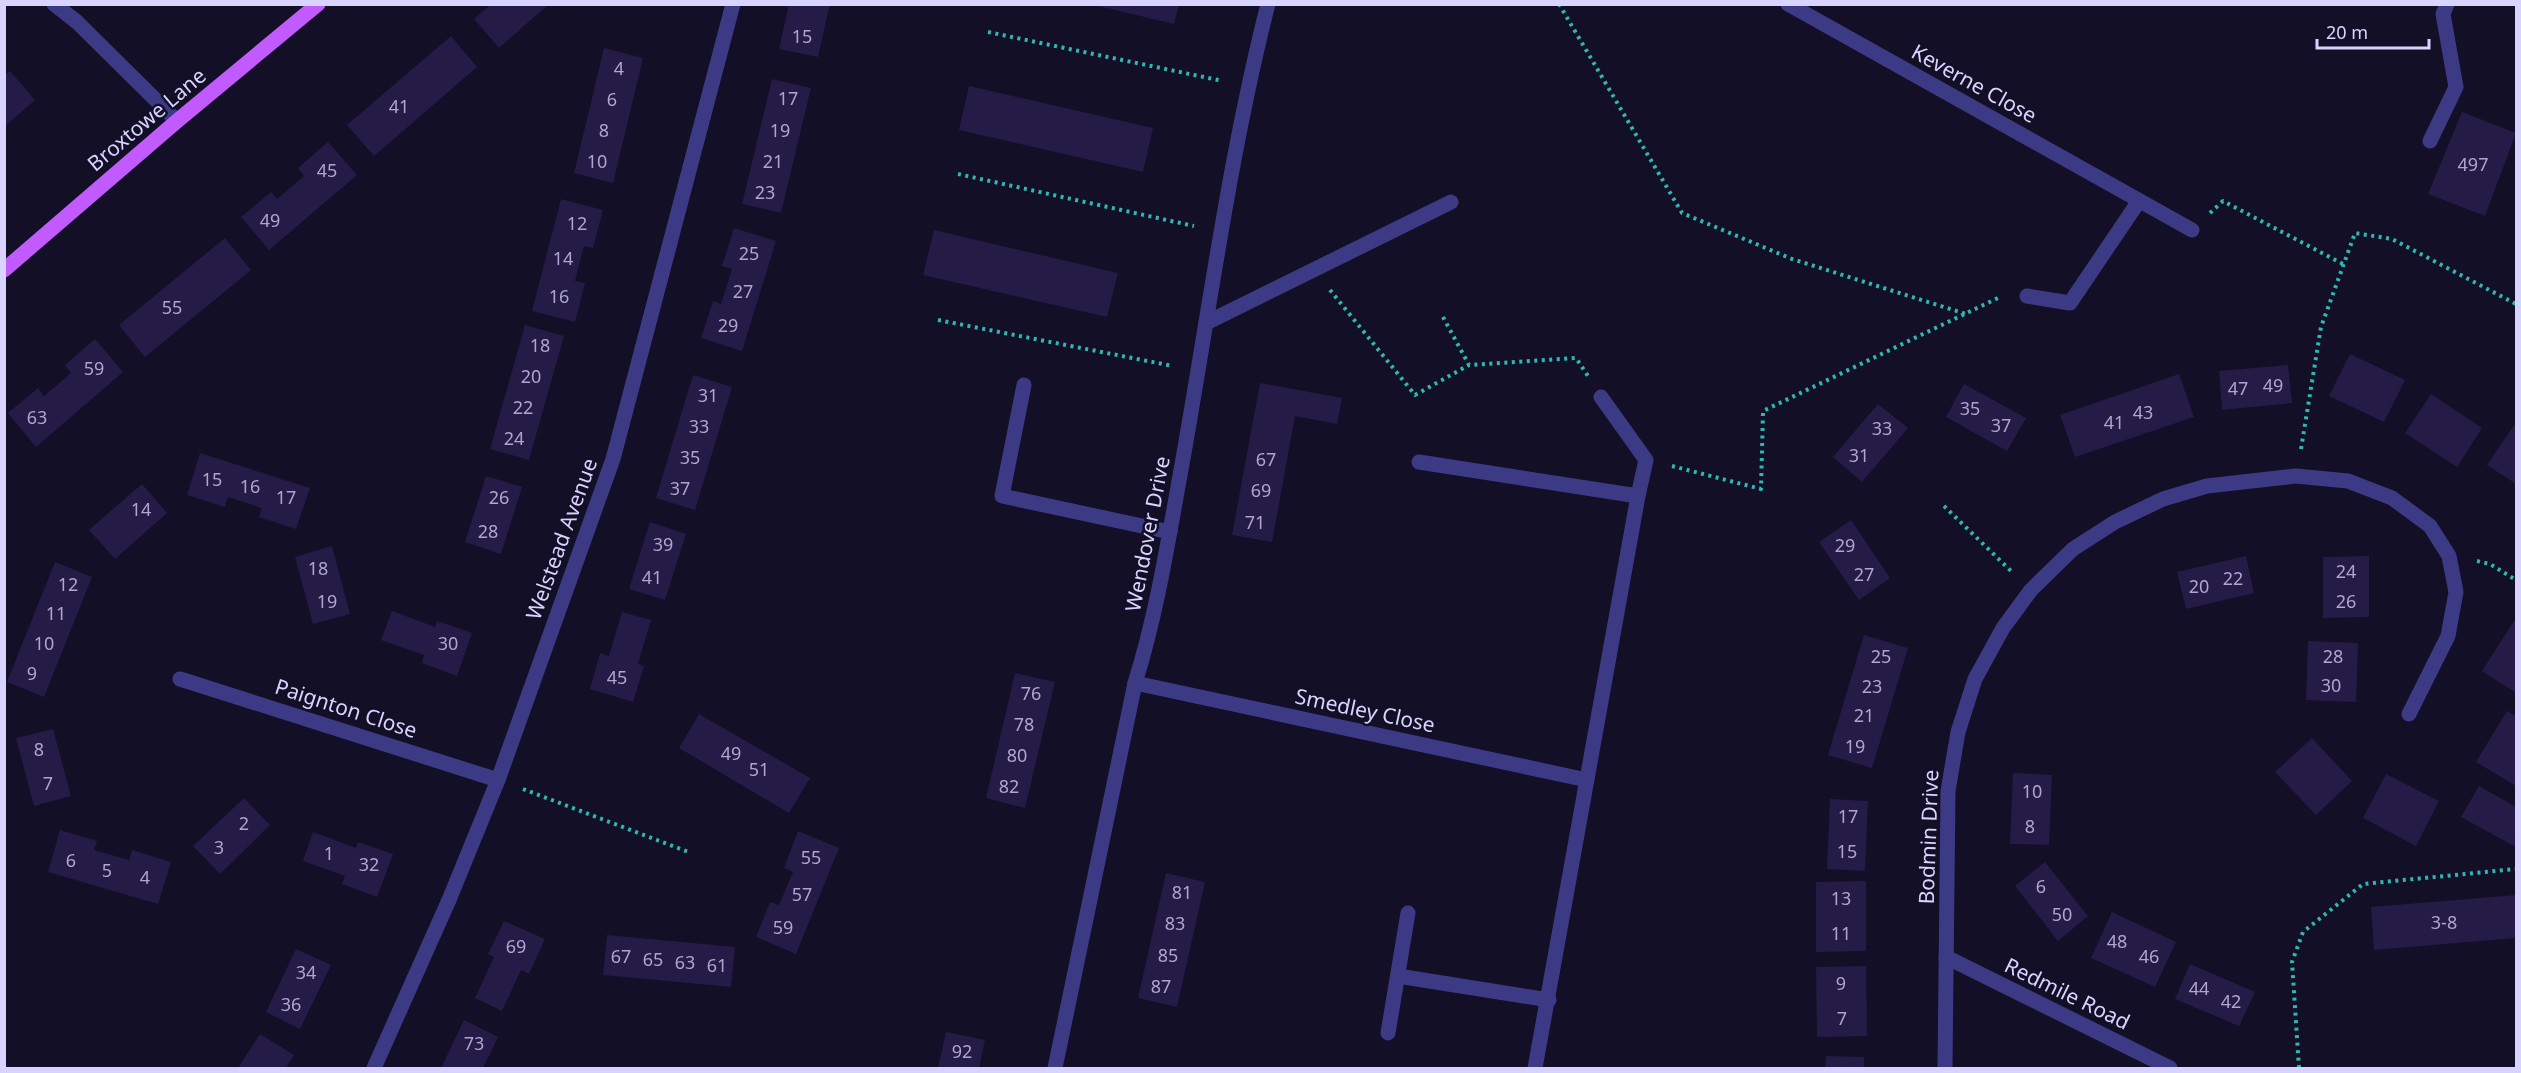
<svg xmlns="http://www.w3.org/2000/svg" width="2521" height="1073" font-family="'Noto Sans',sans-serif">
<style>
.building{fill:#241b47}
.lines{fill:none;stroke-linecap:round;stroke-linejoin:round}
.path{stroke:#2fb8b0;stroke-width:4;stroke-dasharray:3 4.5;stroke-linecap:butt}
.minor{stroke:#3d3a85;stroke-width:15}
.major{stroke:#c25bff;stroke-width:15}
.labels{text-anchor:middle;stroke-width:5;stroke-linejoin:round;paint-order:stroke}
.number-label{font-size:18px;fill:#aca6d1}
.street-label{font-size:21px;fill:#d9d4ff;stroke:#130f26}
</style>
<rect width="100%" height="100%" fill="#130f26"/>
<g class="building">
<path d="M491 4H549L499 48 474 19Z"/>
<path d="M789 4H830L818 57 779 49Z"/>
<path d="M1094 5H1179L1174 24Z"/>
<path d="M451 36 477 67 374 156 347 125Z"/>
<path d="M604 48 643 58 613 183 574 173Z"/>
<path d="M10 71 35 100 4 127V75Z"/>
<path d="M772 79 811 88 781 213 742 204Z"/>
<path d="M969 86 1153 128 1143 172 959 130Z"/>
<path d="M2462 112 2516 133 2485 216 2428 194Z"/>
<path d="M328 142 357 175 269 250 241 217 271 192 277 199 304 176 298 168Z"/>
<path d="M561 199 603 210 593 248 584 246 575 281 585 283 575 322 532 311Z"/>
<path d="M734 228 776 241 742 351 701 338 713 301 721 304 732 269 722 266Z"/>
<path d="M934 230 1118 273 1107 317 923 275Z"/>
<path d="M225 238 251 270 145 357 119 325Z"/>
<path d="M525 325 564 336 529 460 490 449Z"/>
<path d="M95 339 123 372 36 447 8 413 38 388 44 396 71 373 65 365Z"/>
<path d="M2350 354 2405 380 2384 422 2329 396Z"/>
<path d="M2288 365 2292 403 2222 410 2219 371Z"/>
<path d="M2179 374 2194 417 2075 457 2060 415Z"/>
<path d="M693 375 732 387 695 510 656 498Z"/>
<path d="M1260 383 1342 398 1337 424 1295 416 1272 542 1232 535Z"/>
<path d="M1964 384 2026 418 2007 451 1946 417Z"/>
<path d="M2431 394 2482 428 2457 467 2405 433Z"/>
<path d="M1878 404 1908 428 1862 482 1833 457Z"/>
<path d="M2515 424 2516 425V484L2487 465Z"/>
<path d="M200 453 310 488 296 529 259 517 262 508 228 497 225 507 187 495Z"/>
<path d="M486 476 522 487 501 554 465 542Z"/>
<path d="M142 484 167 513 115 559 89 530Z"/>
<path d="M1851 520 1890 578 1859 600 1819 542Z"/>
<path d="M650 522 686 534 665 600 629 589Z"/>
<path d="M332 546 350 614 313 624 295 557Z"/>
<path d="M2246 556 2254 593 2186 609 2177 572Z"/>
<path d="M2369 556V617L2323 618V557Z"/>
<path d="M55 562 92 577 44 697 7 682Z"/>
<path d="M392 611 435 627 437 621 472 633 457 676 422 663 424 655 381 640Z"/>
<path d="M622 612 651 620 638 664 644 666 633 702 590 689 600 653 609 656Z"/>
<path d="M2514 621 2516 622V693L2482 671Z"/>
<path d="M1864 635 1908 648 1872 768 1828 755Z"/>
<path d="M2308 641 2358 643 2356 702 2306 700Z"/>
<path d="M1015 673 1055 682 1025 808 986 798Z"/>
<path d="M2507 711 2516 716V786L2476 762Z"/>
<path d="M699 714 810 778 789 813 679 748Z"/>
<path d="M53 729 71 796 34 806 16 738Z"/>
<path d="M2312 738 2352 781 2316 815 2275 772Z"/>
<path d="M2013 773 2052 775 2049 845 2010 844Z"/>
<path d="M2386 774 2439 801 2416 846 2363 818Z"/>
<path d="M2479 786 2516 807V842L2514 846 2461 817Z"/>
<path d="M244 798 270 825 220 874 193 846Z"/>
<path d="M1830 799 1868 801 1865 871 1827 869Z"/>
<path d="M60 830 97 841 94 850 129 860 132 850 171 862 158 904 48 872Z"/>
<path d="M798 831 839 848 796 954 756 937 770 902 779 905 793 872 784 868Z"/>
<path d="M313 832 356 848 358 842 393 854 377 897 342 884 345 876 303 861Z"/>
<path d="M2045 862 2088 916 2058 941 2015 886Z"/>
<path d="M1166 873 1205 882 1177 1007 1138 998Z"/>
<path d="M1866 881V951L1816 952V882Z"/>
<path d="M2516 895V938L2374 950 2371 907Z"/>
<path d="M2112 912 2176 942 2155 987 2091 958Z"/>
<path d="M504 921 545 939 529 974 521 970 502 1011 475 998 494 957 488 954Z"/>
<path d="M607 935 735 947 731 987 603 975Z"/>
<path d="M296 949 331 965 300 1029 266 1012Z"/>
<path d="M2190 964 2255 992 2239 1026 2175 999Z"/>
<path d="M1866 966 1867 1036 1817 1037 1816 967Z"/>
<path d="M464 1020 498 1037 483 1068H441Z"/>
<path d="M946 1032 985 1040 979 1068H938Z"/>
<path d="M260 1034 294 1055 286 1068H238Z"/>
<path d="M1826 1056 1864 1057V1068H1825Z"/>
</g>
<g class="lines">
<g class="path">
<path d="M1559 4 1682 213 1792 259 1966 314"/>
<path d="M988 32 1223 81"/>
<path d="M958 174 1194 226"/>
<path d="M2210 213 2223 201 2343 264"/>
<path d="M1330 290 1415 395 1469 365"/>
<path d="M1443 317 1469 365 1576 358 1588 376"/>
<path d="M938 320 1173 366"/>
<path d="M2301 449 2321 327 2355 233 2392 239 2516 304"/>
<path d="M1672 466 1761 489 1763 411 2000 297"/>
<path d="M1944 506 2012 572"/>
<path d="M2477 561 2490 564 2516 580"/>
<path d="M523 789 691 853"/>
<path d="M2299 1068 2292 962 2303 932 2363 884 2516 869"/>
</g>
<g class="minor">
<path d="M54 4 77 22 177 121"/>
<path d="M1788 4 2192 230"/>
<path d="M2430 141 2456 87 2443 14 2447 4"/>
<path d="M2027 296 2070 303 2139 201"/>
<path d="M1206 323 1451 202"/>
<path d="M1024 385 1002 496 1170 532"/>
<path d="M1601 397 1646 460 1638 496"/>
<path d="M1419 462 1638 496 1535 1068"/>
<path d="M180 679 498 780"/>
<path d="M1135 683 1587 780"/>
<path d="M1946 957 2170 1068"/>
<path d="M1398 976 1549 1000"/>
<path d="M1388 1033 1408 913"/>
<path d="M374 1068 449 900 498 780 613 459 733 4"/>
<path d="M1055 1068 1135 683C1157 613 1168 541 1181 470 1209 314 1229 157 1268 4"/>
<path d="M1945 1068 1948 791 1958 732 1975 679 2003 628 2031 590 2073 549 2115 522 2163 499 2207 486 2296 476 2348 481 2392 498 2430 526 2449 556 2456 592 2448 636 2409 714"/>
</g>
<path class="major" d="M4 270 177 121 318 4"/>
</g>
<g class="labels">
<g class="number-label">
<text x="802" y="43">15</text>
<text x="619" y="75">4</text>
<text x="788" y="105">17</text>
<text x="612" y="106">6</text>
<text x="399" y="113">41</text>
<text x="604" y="137">8</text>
<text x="780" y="137">19</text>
<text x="597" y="168">10</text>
<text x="773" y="168">21</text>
<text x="2473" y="171">497</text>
<text x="327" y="177">45</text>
<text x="765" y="199">23</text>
<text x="270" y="227">49</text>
<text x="577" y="230">12</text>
<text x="749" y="260">25</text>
<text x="563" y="265">14</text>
<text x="743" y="298">27</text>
<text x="559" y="303">16</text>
<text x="172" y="314">55</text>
<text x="728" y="332">29</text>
<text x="540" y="352">18</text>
<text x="94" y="375">59</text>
<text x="531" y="383">20</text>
<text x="2273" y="392">49</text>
<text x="2238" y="395">47</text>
<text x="708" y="402">31</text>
<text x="523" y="414">22</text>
<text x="1970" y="415">35</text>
<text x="2143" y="419">43</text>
<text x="37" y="424">63</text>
<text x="2114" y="429">41</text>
<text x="2001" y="432">37</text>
<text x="699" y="433">33</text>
<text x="1882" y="435">33</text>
<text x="514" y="445">24</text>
<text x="1859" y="462">31</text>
<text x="690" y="464">35</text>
<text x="1266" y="466">67</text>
<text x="212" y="486">15</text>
<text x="250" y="493">16</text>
<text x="680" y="495">37</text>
<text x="1261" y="497">69</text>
<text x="286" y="504">17</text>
<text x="499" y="504">26</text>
<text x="141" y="516">14</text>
<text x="1255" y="529">71</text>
<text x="488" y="538">28</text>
<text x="663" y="551">39</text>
<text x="1845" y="552">29</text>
<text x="318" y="575">18</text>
<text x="2346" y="578">24</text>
<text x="1864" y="581">27</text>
<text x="652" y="584">41</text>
<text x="2233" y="585">22</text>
<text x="68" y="591">12</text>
<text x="2199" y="593">20</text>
<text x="327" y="608">19</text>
<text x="2346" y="608">26</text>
<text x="56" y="620">11</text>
<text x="44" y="650">10</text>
<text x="448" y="650">30</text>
<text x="1881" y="663">25</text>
<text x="2333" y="663">28</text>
<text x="32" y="680">9</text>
<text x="617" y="684">45</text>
<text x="2331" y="692">30</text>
<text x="1872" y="693">23</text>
<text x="1031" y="700">76</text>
<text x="1864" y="722">21</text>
<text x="1024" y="731">78</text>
<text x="1855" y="753">19</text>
<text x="39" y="756">8</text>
<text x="731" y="760">49</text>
<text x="1017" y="762">80</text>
<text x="759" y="776">51</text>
<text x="48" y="790">7</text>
<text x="1009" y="793">82</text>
<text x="2032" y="798">10</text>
<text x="1848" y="823">17</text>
<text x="244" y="830">2</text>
<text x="2030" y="833">8</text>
<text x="219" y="854">3</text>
<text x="1847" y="858">15</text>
<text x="329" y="860">1</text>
<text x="811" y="864">55</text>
<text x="71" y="867">6</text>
<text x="369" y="871">32</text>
<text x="107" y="877">5</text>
<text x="145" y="884">4</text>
<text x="2041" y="893">6</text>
<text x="1182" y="899">81</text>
<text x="802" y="901">57</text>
<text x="1841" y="905">13</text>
<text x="2062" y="921">50</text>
<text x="2444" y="929">3-8</text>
<text x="1175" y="930">83</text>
<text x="783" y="934">59</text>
<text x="1841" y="940">11</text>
<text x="2117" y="948">48</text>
<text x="516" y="953">69</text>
<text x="1168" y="962">85</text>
<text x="621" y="963">67</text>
<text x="2149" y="963">46</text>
<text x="653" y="966">65</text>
<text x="685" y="969">63</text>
<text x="717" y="972">61</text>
<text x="306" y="979">34</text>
<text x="1841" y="990">9</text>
<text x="1161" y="993">87</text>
<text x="2199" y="995">44</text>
<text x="2231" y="1008">42</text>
<text x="291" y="1011">36</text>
<text x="1842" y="1025">7</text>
<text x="474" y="1050">73</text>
<text x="962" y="1058">92</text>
</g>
<g class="street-label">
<text transform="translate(1974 84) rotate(29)" y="7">Keverne Close</text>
<text transform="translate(147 120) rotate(-40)" y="7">Broxtowe Lane</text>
<text transform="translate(1148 534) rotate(-79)" y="7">Wendover Drive</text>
<text transform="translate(562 539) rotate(-70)" y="7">Welstead Avenue</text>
<text transform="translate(346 709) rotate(18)" y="7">Paignton Close</text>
<text transform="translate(1365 711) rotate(12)" y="7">Smedley Close</text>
<text transform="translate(1929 837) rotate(-88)" y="7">Bodmin Drive</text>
<text transform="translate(2067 994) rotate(26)" y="7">Redmile Road</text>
</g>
</g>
<rect width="2521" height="1073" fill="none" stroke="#d9d4ff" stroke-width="12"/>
<path d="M2317 39v9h112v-9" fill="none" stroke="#d9d4ff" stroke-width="3"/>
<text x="2326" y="39" font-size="18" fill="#d9d4ff" stroke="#130f26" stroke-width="4.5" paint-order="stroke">20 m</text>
</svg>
